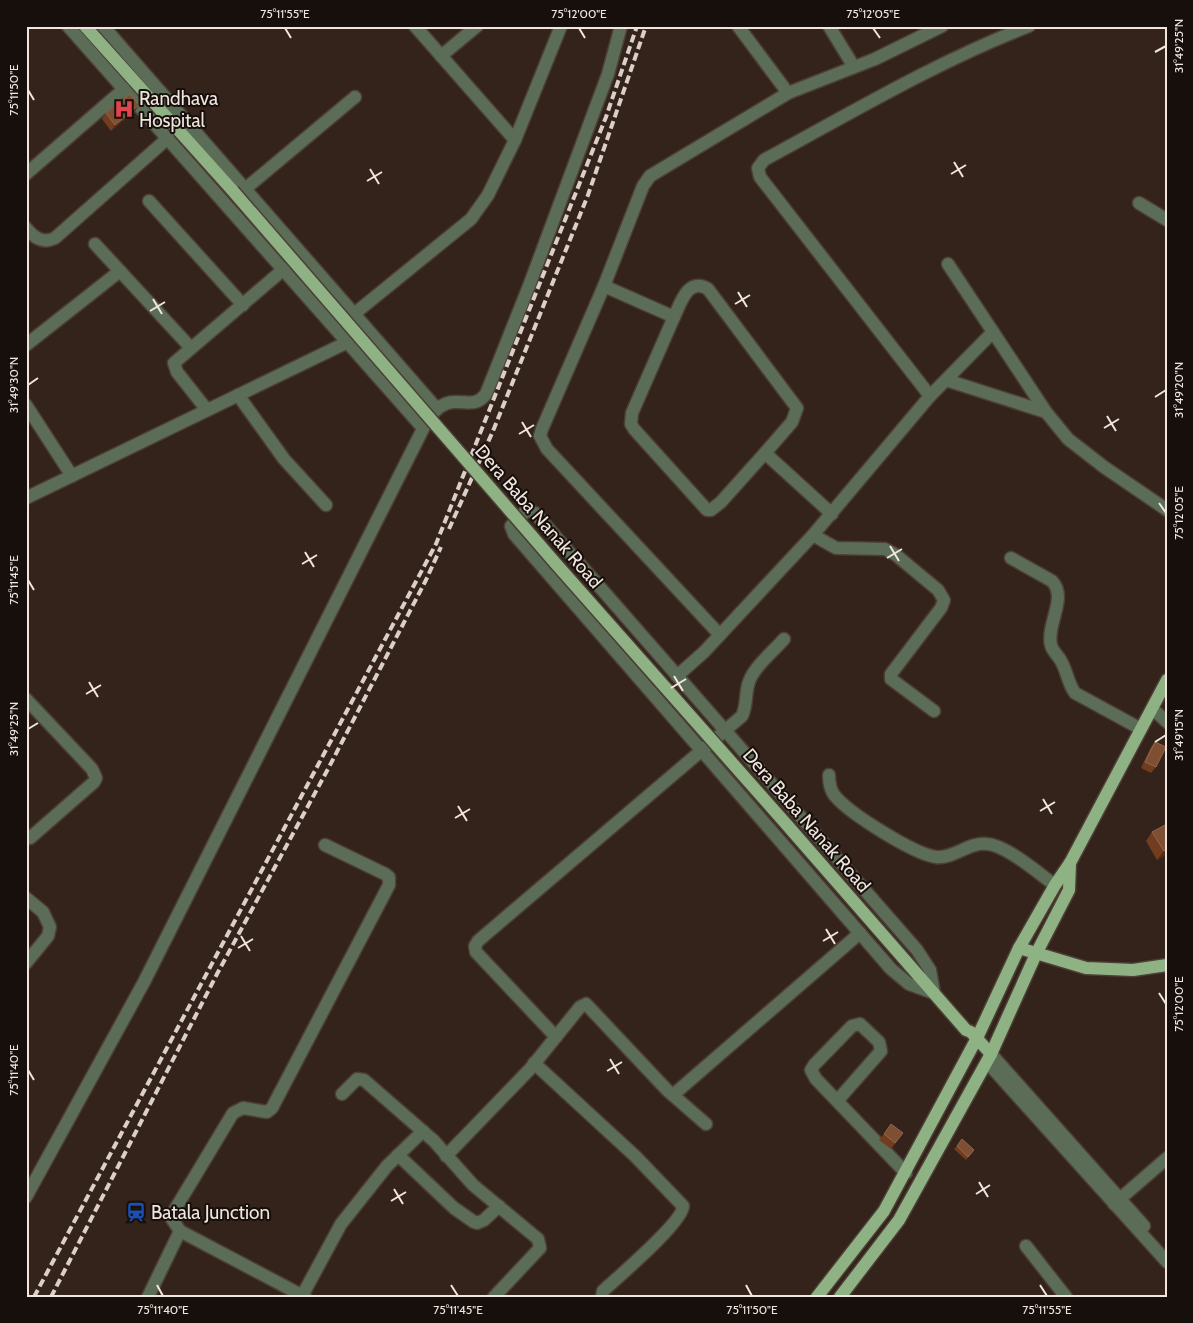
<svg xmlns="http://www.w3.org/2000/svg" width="1193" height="1323" font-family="Cabin,sans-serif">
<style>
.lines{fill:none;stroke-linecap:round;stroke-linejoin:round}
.minor-casing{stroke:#4d3e36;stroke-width:15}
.major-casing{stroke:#4d3e36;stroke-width:15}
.minor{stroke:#5b6d56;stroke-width:12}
.major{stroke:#8eb283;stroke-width:12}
.rail{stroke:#dbcfc9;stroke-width:4;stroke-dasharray:8 4;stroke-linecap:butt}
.major-bridge-casing{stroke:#4d3e36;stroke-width:15;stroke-linecap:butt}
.major-bridge{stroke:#8eb283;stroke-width:12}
.wall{fill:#723d1e}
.shaded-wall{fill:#532b14}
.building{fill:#7f4f33;stroke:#91664e}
.ticks{fill:none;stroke:#f0e5df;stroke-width:2}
.labels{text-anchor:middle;stroke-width:4;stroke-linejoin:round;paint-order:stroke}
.poi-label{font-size:19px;fill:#f0e5df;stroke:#160f0b;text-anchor:start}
.street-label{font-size:19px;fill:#f0e5df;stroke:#160f0b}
.neatline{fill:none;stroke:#f0e5df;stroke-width:2}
.ticks-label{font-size:12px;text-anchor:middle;fill:#f0e5df}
</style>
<rect width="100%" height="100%" fill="#33231b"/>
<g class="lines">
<defs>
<g id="minor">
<path d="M68 26 423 428"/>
<path d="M103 26 437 409"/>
<path d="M415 26 515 140"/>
<path d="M738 26 788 93"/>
<path d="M829 26 854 67"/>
<path d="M441 56 477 26"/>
<path d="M26 174 124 89"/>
<path d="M245 189 355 97"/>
<path d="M149 201 243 305"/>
<path d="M1139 203 1167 220"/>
<path d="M26 228C34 238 43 244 55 238L168 138"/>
<path d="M95 244 191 348"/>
<path d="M948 264 1046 412 1068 439 1104 467 1167 510"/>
<path d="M604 286 674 317C681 302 688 277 708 289L797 408 792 422 765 453 832 514"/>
<path d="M354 314 471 219 488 195 515 140 561 26"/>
<path d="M674 317 632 413 631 424 634 429 707 510H711L721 502 765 453"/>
<path d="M26 345 120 271"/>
<path d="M946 380 1046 412"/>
<path d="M238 395 284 459 326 505"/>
<path d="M930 396 993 332"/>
<path d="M26 405 72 476"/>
<path d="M207 410 177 372 174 363 284 269"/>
<path d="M26 498 356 338"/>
<path d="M527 510 535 513 917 950 930 970 934 993 909 984 891 969 514 534 511 526Z"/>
<path d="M813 535 836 548 885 549 896 555 938 590 944 600 941 608 891 674V679L934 711"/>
<path d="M1011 558 1052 581C1068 598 1046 624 1051 645 1052 651 1058 655 1061 661 1067 671 1068 684 1075 693L1141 729"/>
<path d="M720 635 547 449 540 436 542 429 604 286 643 186 650 176 788 93 875 59 942 26"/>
<path d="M677 676 704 652 813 535 930 396 760 177 758 168 764 160C851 113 936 62 1029 26"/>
<path d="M26 699 92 769 96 778 94 782 30 838"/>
<path d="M1156 712 1167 722"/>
<path d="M829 775C829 784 830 790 835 796 850 814 914 854 936 857 954 859 968 842 987 844 1006 845 1038 873 1055 885"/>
<path d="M26 898 43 912 50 927 48 936 26 963"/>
<path d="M556 1037 476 952 475 946 478 941 742 716C747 705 745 697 748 685 752 668 773 652 784 639"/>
<path d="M991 1054 1144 1226"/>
<path d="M987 1062 1167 1262"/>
<path d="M534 1063 635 1156 683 1206C683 1222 618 1277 603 1291L602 1297"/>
<path d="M342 1094 357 1079 364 1080 434 1141 473 1185 538 1239 540 1248 494 1297"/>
<path d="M673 1095 860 933"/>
<path d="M837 1101 881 1051 879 1042 860 1024 852 1026 814 1065 811 1070 816 1079 906 1173"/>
<path d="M398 1155 454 1208 474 1222 477 1223 484 1220 499 1206"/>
<path d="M446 1156 530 1069 580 1007 586 1004 667 1090 706 1124"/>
<path d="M26 1197 144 982 428 419C434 411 443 402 454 402 468 401 476 407 486 394L529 286 608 74 621 26"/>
<path d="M1114 1204 1167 1158"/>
<path d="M1026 1246 1066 1297"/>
<path d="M302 1296 341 1224 387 1166 423 1131"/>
<path d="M148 1297 180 1231"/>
<path d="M305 1297 180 1231 172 1219 174 1211 233 1113 243 1108 267 1112 272 1108 389 885V877L385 874 325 845"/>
</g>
<g id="major">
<path d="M85 26 233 191"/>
<path d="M787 825 966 1030 971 1032 991 1054"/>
<path d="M1019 948 1086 968 1133 970 1167 965"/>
<path d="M817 1297 884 1211 977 1038 1019 948 1055 885 1070 863 1167 680"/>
<path d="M840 1297 899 1220 991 1054 1036 954 1069 890 1070 863"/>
</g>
</defs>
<use href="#minor" class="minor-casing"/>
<use href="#major" class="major-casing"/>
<use href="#minor" class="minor"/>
<use href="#major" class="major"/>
<g class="rail">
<path d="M449 529 493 431 588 195 646 26"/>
<path d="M34 1297 436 544 606 117 637 26"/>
<path d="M51 1297 217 974 328 769 426 580 441 547"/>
</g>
<defs>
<path id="major-bridge" d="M233 191 557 565 787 825"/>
</defs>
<use href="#major-bridge" class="major-bridge-casing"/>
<use href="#major-bridge" class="major-bridge"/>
</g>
<g class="wall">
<path d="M139 105 135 111 111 131 102 119 106 113Z"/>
<path d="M1155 742 1156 767 1151 773 1141 768 1151 747Z"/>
<path d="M1152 832 1167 854 1157 860 1146 841Z"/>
<path d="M903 1133 891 1149 879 1140 884 1134Z"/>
<path d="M957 1146 972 1153 966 1160 954 1149Z"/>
</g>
<g class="shaded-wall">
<path d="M139 105 135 111 111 131 115 125Z"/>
<path d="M1167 849V854L1157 860 1164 851Z"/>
</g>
<g class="building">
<path d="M130 94 139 105 115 125 106 113Z"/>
<path d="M1155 742 1166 747 1156 767 1145 762Z"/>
<path d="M1167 824V849L1164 851 1152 832Z"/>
<path d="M891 1124 903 1133 895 1143 884 1134Z"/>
<path d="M962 1139 974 1150 968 1157 957 1146Z"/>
</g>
<path class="ticks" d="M285 28 291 38M579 28 585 38M873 28 880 38M1155 52 1166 46M28 90 34 100M954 162 963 177M370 169 379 184M951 174 966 165M367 181 382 172M738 292 747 307M153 299 162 314M735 304 750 295M150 311 165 302M28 385 38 378M1155 397 1166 390M1107 416 1116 431M522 422 531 437M1104 428 1119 419M519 434 534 425M1159 503 1166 513M890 546 899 561M305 552 314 567M887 558 902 549M302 564 317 555M28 580 34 590M674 676 683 691M89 682 98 697M671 688 686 679M86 694 101 685M28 729 38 723M1155 742 1166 735M1043 799 1052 814M458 806 467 821M1040 811 1055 802M455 818 470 809M826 929 835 944M241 936 250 951M823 941 838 932M238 948 253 939M1159 993 1166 1004M610 1059 619 1074M28 1070 34 1080M607 1071 622 1062M979 1182 988 1197M394 1189 403 1204M976 1194 990 1185M391 1201 406 1192M157 1285 163 1296M451 1285 458 1296M746 1285 752 1296M1040 1285 1047 1296"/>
<defs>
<symbol id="hospital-bare" viewBox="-9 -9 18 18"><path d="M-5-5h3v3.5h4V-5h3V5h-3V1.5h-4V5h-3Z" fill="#e0444e" stroke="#160f0b" stroke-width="2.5" paint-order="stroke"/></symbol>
<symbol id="station-bare" viewBox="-9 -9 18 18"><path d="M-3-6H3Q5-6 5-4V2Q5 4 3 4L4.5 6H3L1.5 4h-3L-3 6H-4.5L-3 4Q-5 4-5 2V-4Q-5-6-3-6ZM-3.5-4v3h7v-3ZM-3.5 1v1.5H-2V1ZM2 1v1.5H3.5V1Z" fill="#1a4fb4" stroke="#160f0b" stroke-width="2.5" paint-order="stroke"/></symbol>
</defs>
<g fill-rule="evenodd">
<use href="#hospital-bare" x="110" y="95" width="28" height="28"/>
<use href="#station-bare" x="122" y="1198" width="28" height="28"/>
</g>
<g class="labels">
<g class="poi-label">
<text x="139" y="105">Randhava<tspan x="139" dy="22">Hospital</tspan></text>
<text x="151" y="1219">Batala Junction</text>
</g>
<g class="street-label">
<text transform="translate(539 516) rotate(49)" y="7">Dera Baba Nanak Road</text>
<text transform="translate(807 820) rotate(49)" y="7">Dera Baba Nanak Road</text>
</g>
</g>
<rect width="1193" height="1323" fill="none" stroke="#160f0b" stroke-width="55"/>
<rect x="28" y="28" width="1138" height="1268" class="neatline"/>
<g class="ticks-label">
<text x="285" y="18">75°11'55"E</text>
<text x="579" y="18">75°12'00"E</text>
<text x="873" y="18">75°12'05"E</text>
<text transform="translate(1179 46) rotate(-90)" y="4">31°49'25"N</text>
<text transform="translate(14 90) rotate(-90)" y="4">75°11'50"E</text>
<text transform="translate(14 385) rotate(-90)" y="4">31°49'30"N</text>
<text transform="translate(1179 390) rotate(-90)" y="4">31°49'20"N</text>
<text transform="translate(1179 513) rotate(-90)" y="4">75°12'05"E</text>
<text transform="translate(14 580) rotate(-90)" y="4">75°11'45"E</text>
<text transform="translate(14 729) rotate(-90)" y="4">31°49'25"N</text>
<text transform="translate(1179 735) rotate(-90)" y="4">31°49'15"N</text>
<text transform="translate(1179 1004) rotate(-90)" y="4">75°12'00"E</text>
<text transform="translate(14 1070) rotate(-90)" y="4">75°11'40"E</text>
<text x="163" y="1314">75°11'40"E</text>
<text x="458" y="1314">75°11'45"E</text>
<text x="752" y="1314">75°11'50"E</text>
<text x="1047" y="1314">75°11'55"E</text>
</g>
</svg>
